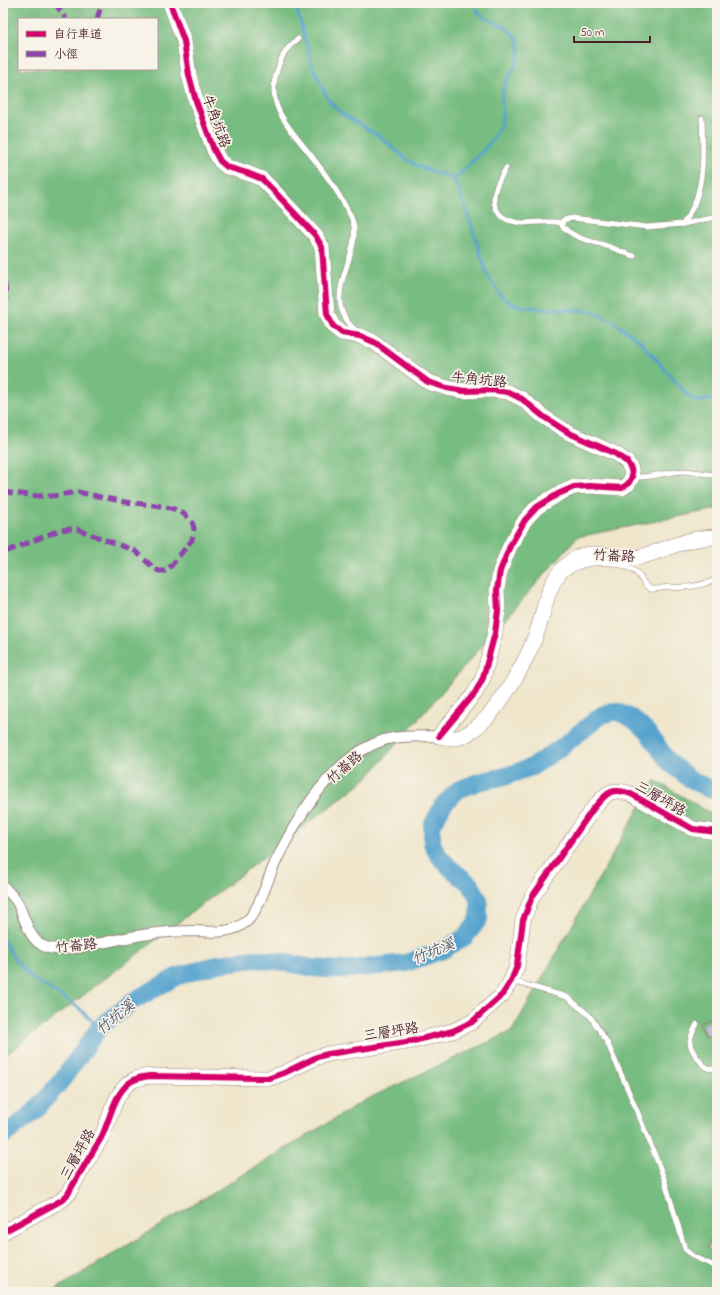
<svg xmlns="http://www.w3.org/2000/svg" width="720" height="1295" font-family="'Indie Flower','LXGW WenKai TC',sans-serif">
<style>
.forest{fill:#77bc80;stroke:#606e56;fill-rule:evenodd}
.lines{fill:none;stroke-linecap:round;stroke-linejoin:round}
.stream{stroke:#54a3ce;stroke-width:3}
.river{stroke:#54a3ce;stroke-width:18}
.building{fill:#ceb6e2}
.lane-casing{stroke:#9c827c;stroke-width:6}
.street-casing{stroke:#9c827c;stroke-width:12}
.secondary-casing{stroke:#9c827c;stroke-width:16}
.lane{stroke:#fff;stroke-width:5}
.street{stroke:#fff;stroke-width:10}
.secondary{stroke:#fff;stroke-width:15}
.quiet{stroke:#8e44ad;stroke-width:5;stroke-dasharray:10 5;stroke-linecap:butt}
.cycleway-casing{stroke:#f7f3e8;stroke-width:8}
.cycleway{stroke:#d6006c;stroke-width:6}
.labels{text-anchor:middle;stroke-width:3.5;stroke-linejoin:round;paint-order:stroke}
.street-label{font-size:14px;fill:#4a1f2b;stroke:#f7f3e8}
.water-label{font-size:15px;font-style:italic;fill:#4e546c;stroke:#f7f3e8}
</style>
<rect width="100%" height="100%" fill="#f7f3e8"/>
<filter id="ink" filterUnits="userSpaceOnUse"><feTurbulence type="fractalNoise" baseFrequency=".025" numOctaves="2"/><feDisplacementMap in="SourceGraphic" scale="8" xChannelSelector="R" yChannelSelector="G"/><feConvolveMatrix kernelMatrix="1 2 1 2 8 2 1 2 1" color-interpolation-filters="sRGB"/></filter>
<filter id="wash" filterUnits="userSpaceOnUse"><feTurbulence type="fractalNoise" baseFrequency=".012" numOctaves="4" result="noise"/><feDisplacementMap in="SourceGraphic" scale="16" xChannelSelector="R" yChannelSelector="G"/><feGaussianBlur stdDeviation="0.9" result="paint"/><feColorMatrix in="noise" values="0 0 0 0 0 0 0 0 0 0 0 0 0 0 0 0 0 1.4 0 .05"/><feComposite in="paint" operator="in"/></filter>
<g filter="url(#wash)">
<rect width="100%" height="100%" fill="#efe6cc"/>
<g class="forest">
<path d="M3 3H717V509L577 537 367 778 3 1057ZM19 19H157V69H19Z"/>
<path d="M655 780 717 817V1292H51L365 1100 512 1031Z"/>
</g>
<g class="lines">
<g class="stream">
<path d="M295 3 311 61 322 87 329 101 342 114 379 136 406 159 420 167 454 179 467 212 487 274 500 295 510 303 520 306 538 308 591 311 611 320 641 342 687 395 697 401 711 400 717 396"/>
<path d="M454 179C470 164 499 140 502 118 504 108 500 96 504 87 510 70 526 59 517 40 507 20 485 23 478 12 476 10 476 5 476 3"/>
<path d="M3 939 14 959 32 978 79 1008 99 1028"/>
</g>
<path class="river" d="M3 1136 34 1112 62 1080 99 1028 133 1001 176 977 218 964 254 959 283 962 313 968 339 970 406 963 443 950 465 937 479 919V900L471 885 449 867 438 855 432 843V826L443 805 458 790 478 782 506 776 532 767 560 748 602 715 616 711 633 719 649 734 668 761 687 777 709 789 717 791"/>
</g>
<g id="blocks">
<g class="building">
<path d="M717 1019V1033L708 1037 703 1025Z"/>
<path d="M717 1230V1254L708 1249Z"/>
</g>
</g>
</g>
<g filter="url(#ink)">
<use href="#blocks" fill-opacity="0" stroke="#9c827c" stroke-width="1"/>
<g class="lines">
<defs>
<g id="lane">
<path d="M298 39C287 47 282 55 278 68 263 107 292 130 313 158 327 176 341 196 351 217 364 244 334 278 341 308 343 317 350 325 356 331"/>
<path d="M506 168C503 174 498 181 496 188 489 208 501 222 522 223 535 223 548 220 562 223"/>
<path d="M683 224C687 217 691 211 694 205 705 178 703 146 702 118"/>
<path d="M634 256C624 253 614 248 604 245 588 240 575 239 562 226L563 220 572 218 647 227 683 224 717 217"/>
<path d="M633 477C652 478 669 471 686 471 696 472 707 474 717 476"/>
<path d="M570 571C588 559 620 560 637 573 642 578 644 587 651 589 657 590 663 587 669 587 674 587 679 588 684 587 696 587 706 583 717 580"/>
<path d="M512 981 567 997 590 1016 607 1042 638 1113 664 1178 685 1249 694 1257 717 1267"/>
<path d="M697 1024C694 1030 690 1036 690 1042 690 1050 703 1068 711 1069 712 1069 716 1068 717 1067"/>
</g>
<path id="street" d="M3 886C8 891 13 896 17 902 25 916 28 941 46 947 64 954 106 941 126 938 149 933 172 931 195 931 214 932 232 934 247 921 260 909 268 877 276 861 298 815 333 757 384 740 401 735 421 737 439 736"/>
<g id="secondary">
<path d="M170 3 184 41 189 75 196 101 214 150 220 161 227 167 247 173 262 179 273 190 315 235 322 247 327 314 333 326 342 333 360 336 374 342 428 382 447 388 464 391 492 390 508 392 522 399 544 417 569 433 616 454 627 462 631 469 632 477 628 484 622 488 589 486 574 487 558 494 537 507 525 520 510 546 500 571 497 590 498 611 495 633 483 678 475 693 439 736"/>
<path d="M439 736C448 738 457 740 465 735 495 720 526 663 537 632 547 604 546 579 573 560 591 547 612 559 632 558 647 557 661 550 675 545 689 540 702 537 717 537"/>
<path d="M3 1232 62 1200 68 1194C78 1175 90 1157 101 1138 110 1120 113 1096 129 1083 135 1078 142 1077 150 1076L260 1078H270L284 1073 317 1057 328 1054 413 1041 453 1031 472 1022 502 995 511 981 517 966 523 920 532 897 593 809C606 794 610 786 631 794L693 829 717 832"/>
</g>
</defs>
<use href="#lane" class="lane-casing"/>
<use href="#street" class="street-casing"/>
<use href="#secondary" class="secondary-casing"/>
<use href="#lane" class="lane"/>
<use href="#street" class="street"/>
<use href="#secondary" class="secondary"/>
<g class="quiet">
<path d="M55 3 66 19"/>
<path d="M97 19 102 3"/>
<path d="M3 268 6 296 3 333"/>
<path d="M3 492 38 496H52L78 492 125 502 162 506 174 509 184 514 192 522 194 528 192 540 171 566 165 571H159L155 569 135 551 77 529H68L60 530 3 553"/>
</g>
<defs>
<g id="cycleway">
<path d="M170 3 184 41 189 75 196 101 214 150 220 161 227 167 247 173 262 179 273 190 315 235 322 247 327 314 333 326 342 333 360 336 374 342 428 382 447 388 464 391 492 390 508 392 522 399 544 417 569 433 616 454 627 462 631 469 632 477 628 484 622 488 589 486 574 487 558 494 537 507 525 520 510 546 500 571 497 590 498 611 495 633 483 678 475 693 439 736"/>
<path d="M3 1232 62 1200 68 1194C78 1175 90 1157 101 1138 110 1120 113 1096 129 1083 135 1078 142 1077 150 1076L260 1078H270L284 1073 317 1057 328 1054 413 1041 453 1031 472 1022 502 995 511 981 517 966 523 920 532 897 593 809C606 794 610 786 631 794L693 829 717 832"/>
</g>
</defs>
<use href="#cycleway" class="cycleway-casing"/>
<use href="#cycleway" class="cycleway"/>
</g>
</g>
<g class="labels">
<g class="street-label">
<text transform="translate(217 121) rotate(70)" y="5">牛角坑路</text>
<text transform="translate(479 379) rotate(6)" y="5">牛角坑路</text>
<text transform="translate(614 555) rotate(3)" y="5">竹崙路</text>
<text transform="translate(344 767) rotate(-41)" y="5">竹崙路</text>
<text transform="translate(661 798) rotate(30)" y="5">三層坪路</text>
<text transform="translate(76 945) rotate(-6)" y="5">竹崙路</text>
<text transform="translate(391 1031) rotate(-9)" y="5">三層坪路</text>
<text transform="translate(77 1154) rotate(-61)" y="5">三層坪路</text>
</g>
<g class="water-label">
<text transform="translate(433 951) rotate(-23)" y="5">竹坑溪</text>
<text transform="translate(115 1017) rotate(-40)" y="5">竹坑溪</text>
</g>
</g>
<rect width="720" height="1295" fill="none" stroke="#f7f3e8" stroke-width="16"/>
<rect x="18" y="18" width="140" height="52" fill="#f7f3e8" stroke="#b29e9c"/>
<rect x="26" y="31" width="20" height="6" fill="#d6006c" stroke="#b29e9c"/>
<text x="54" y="38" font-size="12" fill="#4a1f2b">自行車道</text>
<rect x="26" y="51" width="20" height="6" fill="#8e44ad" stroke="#b29e9c"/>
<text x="54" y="58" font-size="12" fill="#4a1f2b">小徑</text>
<path d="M574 36v6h76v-6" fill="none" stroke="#4a1f2b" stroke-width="2"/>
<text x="580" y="36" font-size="12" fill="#4a1f2b" stroke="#f7f3e8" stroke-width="3" paint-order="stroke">50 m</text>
</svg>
